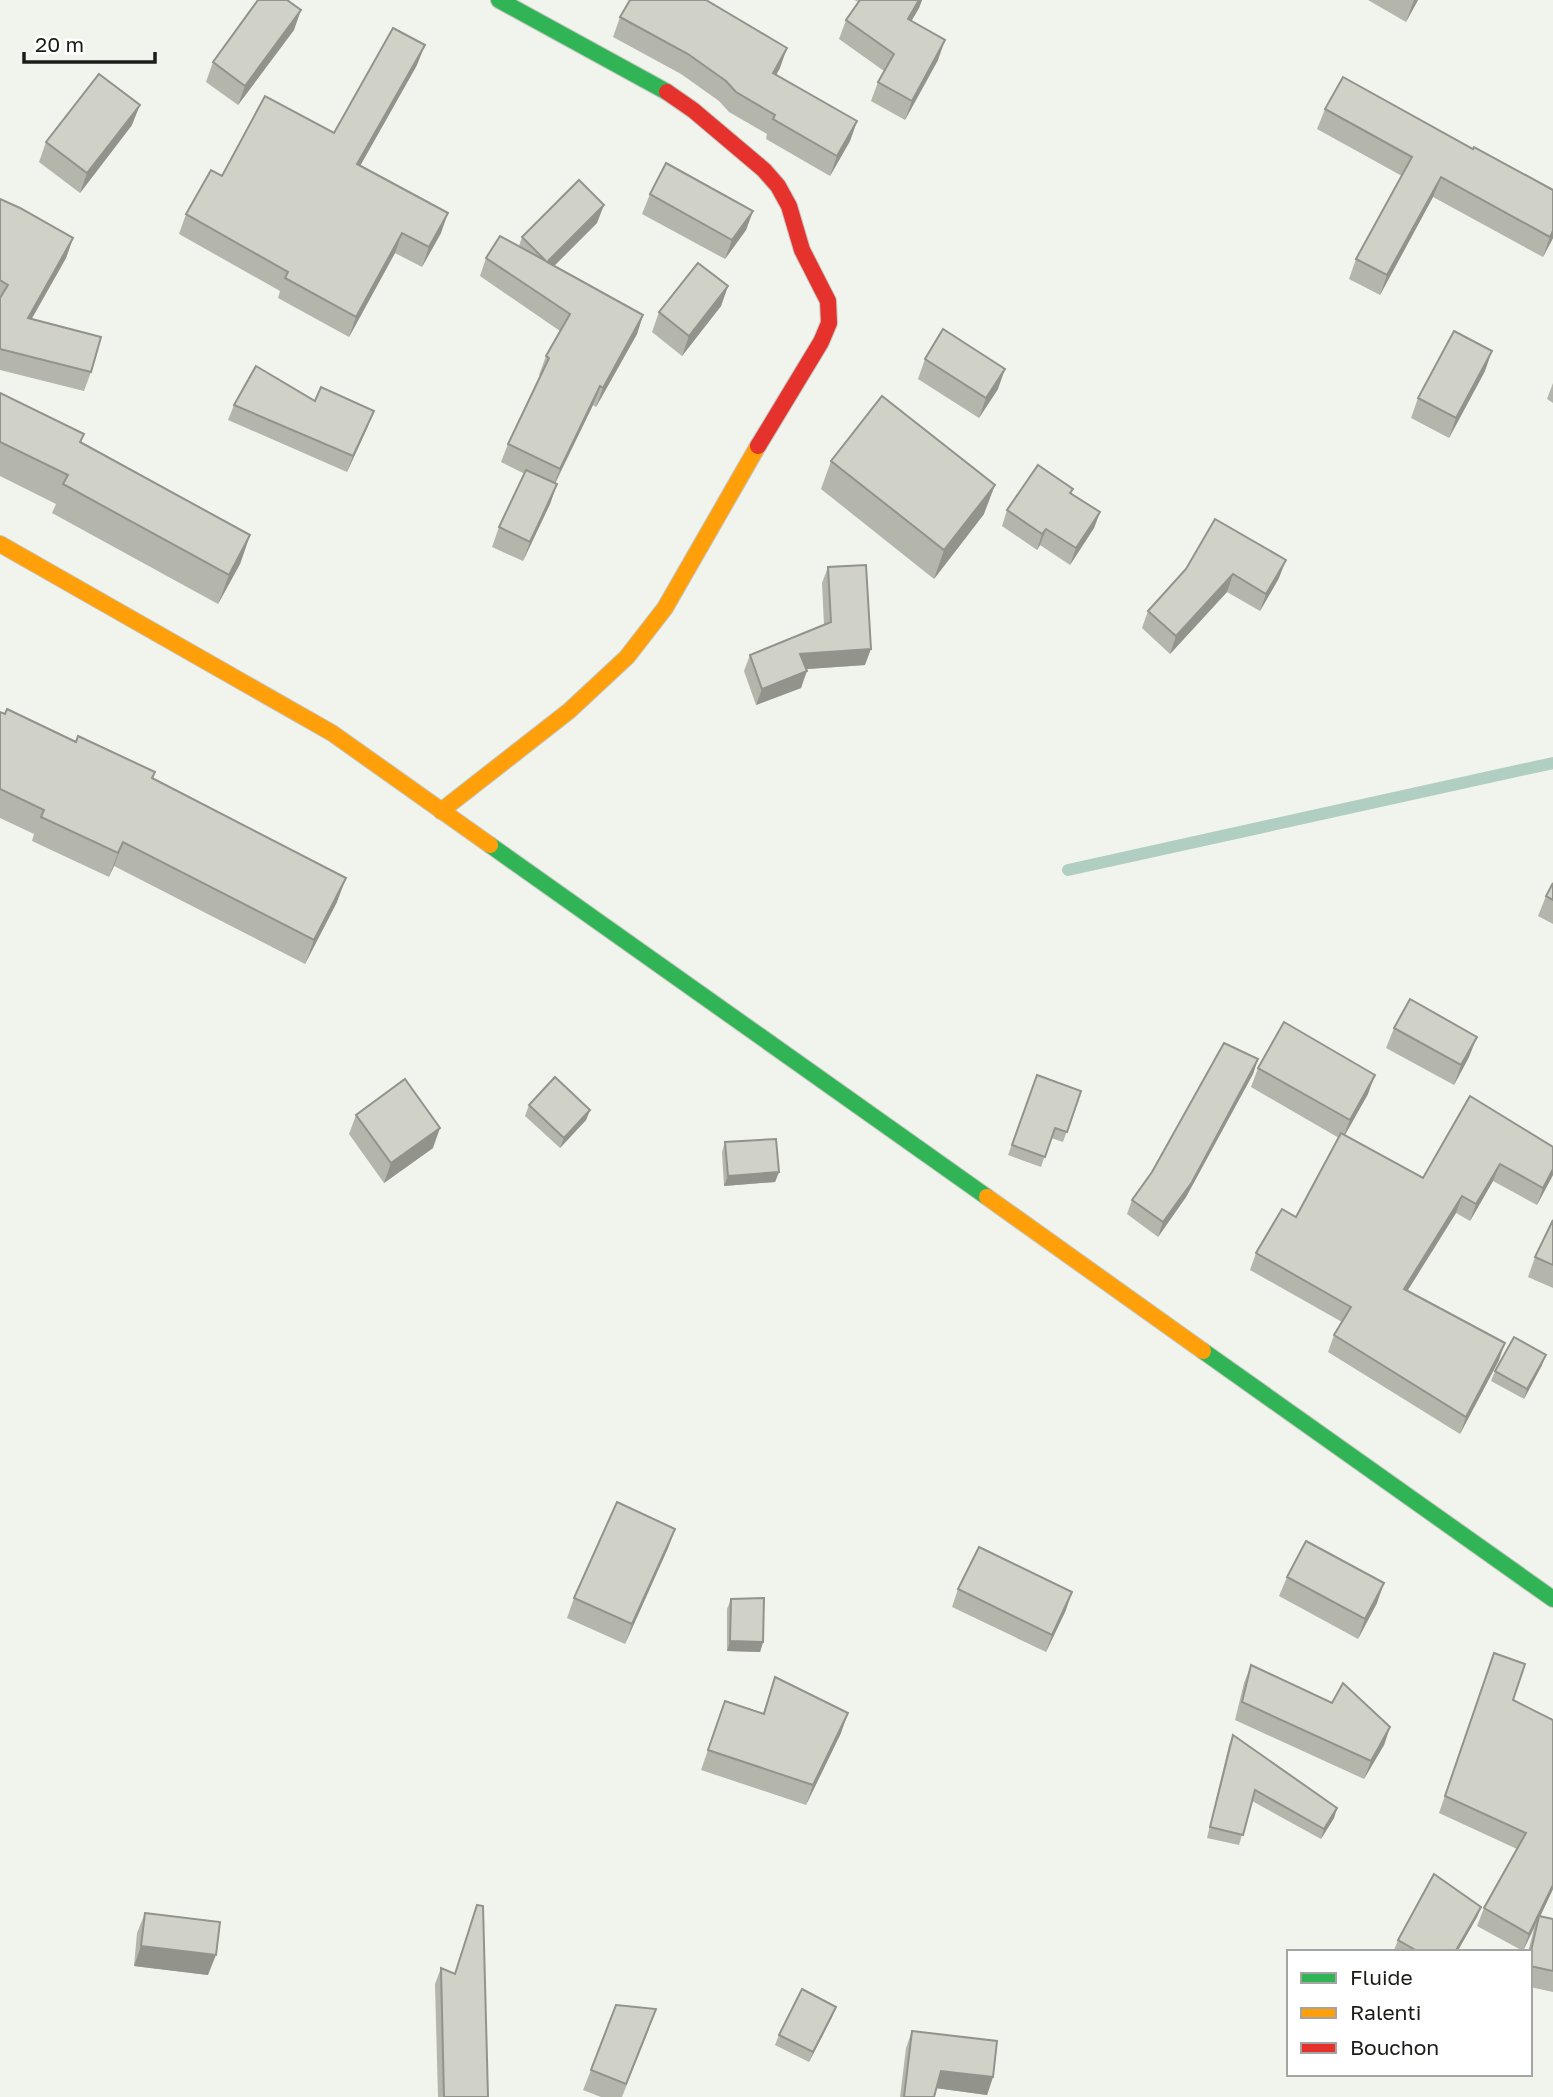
<svg xmlns="http://www.w3.org/2000/svg" width="1553" height="2097" font-family="'Golos Text',sans-serif">
<style>
.lines{fill:none;stroke-linecap:round;stroke-linejoin:round}
.stream{stroke:#b0cec2;stroke-width:12}
.fast-casing{stroke:#c3c6c0;stroke-width:18}
.slow-casing{stroke:#c3c6c0;stroke-width:18}
.jam-casing{stroke:#c3c6c0;stroke-width:18}
.fast{stroke:#30b455;stroke-width:16}
.slow{stroke:#ff9f0a;stroke-width:16}
.jam{stroke:#e5322d;stroke-width:16}
.wall{fill:#b4b5ab}
.shaded-wall{fill:#92938b}
.building{fill:#d1d2c7;stroke:#92938b;stroke-width:2}
</style>
<rect width="100%" height="100%" fill="#f0f4ec"/>
<g class="lines">
<path class="stream" d="M1068 870 1553 763"/>
<defs>
<g id="fast">
<path d="M499 0 667 92"/>
<path d="M490 845 987 1197"/>
<path d="M1203 1351 1553 1599"/>
</g>
<g id="slow">
<path d="M0 544 332 733 490 845"/>
<path d="M441 811 569 711 627 657 665 608 758 446"/>
<path d="M987 1197 1203 1351"/>
</g>
<path id="jam" d="M667 92 693 110 764 170 778 186 789 206 802 250 828 301 829 323 821 342 758 446"/>
</defs>
<use href="#fast" class="fast-casing"/>
<use href="#slow" class="slow-casing"/>
<use href="#jam" class="jam-casing"/>
<use href="#fast" class="fast"/>
<use href="#slow" class="slow"/>
<use href="#jam" class="jam"/>
</g>
<g class="wall">
<path d="M630 0H708V1L780 68 776 75 857 121 850 141 830 176 766 139 767 134 729 112 719 101 681 74 613 37 620 17Z"/>
<path d="M854 0H922L919 8 911 21 938 60 905 120 871 101 878 82 884 71 839 39 846 20 859 2Z"/>
<path d="M1368 0H1418L1406 22Z"/>
<path d="M294 30 238 105 206 82 213 62Z"/>
<path d="M417 65 360 165 441 233 422 267 395 253 349 337 278 298 280 291 179 234 186 214 222 176 334 133Z"/>
<path d="M1325 109 1473 149 1553 190V238L1543 257 1433 197 1380 295 1349 279 1356 259 1402 176 1317 129Z"/>
<path d="M132 125 80 193 39 162 46 142Z"/>
<path d="M650 194 753 211 746 230 725 259 642 214Z"/>
<path d="M0 199 73 238 66 258 31 319 91 372 84 391 0 370Z"/>
<path d="M597 223 554 266 643 315 637 334 596 407 593 405 555 484H557L550 504 523 561 492 547 499 527 525 474 501 462 508 444 540 376 539 375 546 356 560 331 480 276 486 258 519 246 522 237Z"/>
<path d="M728 286 721 306 682 356 652 332 659 312Z"/>
<path d="M925 359 998 389 979 418 918 379Z"/>
<path d="M1485 371 1449 438 1411 418 1418 398Z"/>
<path d="M1553 383V403L1547 399Z"/>
<path d="M0 393 81 442 250 535 240 564 218 604 52 513 56 504 0 476Z"/>
<path d="M315 401 368 426 347 472 228 420 234 405Z"/>
<path d="M831 461 984 514 934 579 821 489Z"/>
<path d="M1073 489 1071 494 1100 512 1094 528 1070 565 1040 545 1037 550 1002 526 1007 510Z"/>
<path d="M828 567 865 665 806 669 801 688 756 705 744 671 750 655 824 625 822 583Z"/>
<path d="M1186 569 1279 578 1260 611 1227 592 1170 654 1142 628 1148 611Z"/>
<path d="M0 712 153 778 337 902 305 964 114 866 109 877 32 841 34 834 0 818Z"/>
<path d="M1553 883V924L1538 916 1546 896Z"/>
<path d="M1394 1028 1469 1057 1454 1085 1386 1048Z"/>
<path d="M1258 1059 1253 1074 1186 1197 1158 1237 1127 1214 1132 1200Z"/>
<path d="M1258 1068 1368 1094 1345 1135 1423 1178 1553 1147V1175L1537 1205 1493 1181 1470 1221 1456 1213 1407 1291 1499 1360 1460 1434 1328 1352 1334 1335 1342 1322 1250 1270 1256 1253 1296 1217 1339 1138 1251 1087Z"/>
<path d="M1037 1075 1081 1091 1063 1142 1051 1138 1041 1167 1008 1155Z"/>
<path d="M529 1105 590 1110 586 1120 560 1148 525 1116Z"/>
<path d="M356 1115 433 1148 384 1183 349 1134Z"/>
<path d="M725 1142 779 1172 775 1182 724 1186 722 1152Z"/>
<path d="M1553 1220V1288L1528 1277 1535 1257Z"/>
<path d="M1542 1365 1524 1399 1491 1381 1495 1371Z"/>
<path d="M675 1529 668 1548 625 1644 567 1618 574 1598Z"/>
<path d="M1287 1577 1377 1603 1358 1639 1279 1596Z"/>
<path d="M958 1589 1066 1610 1046 1652 952 1607Z"/>
<path d="M731 1599 763 1642 760 1652 727 1651V1609Z"/>
<path d="M1494 1653 1513 1700 1553 1720V1889L1540 1916 1553 1919V1992L1530 1987V1952H1528L1534 1929 1523 1951 1477 1926 1484 1908 1517 1849 1439 1813Z"/>
<path d="M1251 1665 1332 1703 1390 1727 1384 1745 1364 1779 1235 1720 1244 1683Z"/>
<path d="M775 1677 841 1733 806 1805 701 1770 725 1701 763 1713Z"/>
<path d="M1233 1735 1337 1808 1334 1818 1321 1839 1252 1801 1239 1845 1207 1838 1229 1745Z"/>
<path d="M477 1905 488 2097H438L435 1984 441 1968 455 1974Z"/>
<path d="M1481 1907 1477 1917 1457 1952H1397L1394 1950 1398 1940Z"/>
<path d="M145 1913 208 1975 134 1966 137 1933Z"/>
<path d="M836 2007 832 2017 809 2062 775 2045 779 2035Z"/>
<path d="M649 2029 622 2097H601L583 2090 591 2070Z"/>
<path d="M912 2031 993 2077 987 2095 936 2088 934 2097H900L906 2048Z"/>
</g>
<g class="shaded-wall">
<path d="M919 0H922L919 8 901 39 908 19Z"/>
<path d="M1414 0H1418L1406 22Z"/>
<path d="M301 10 294 30 238 105 245 86Z"/>
<path d="M945 40 938 60 905 120 912 101Z"/>
<path d="M425 45 417 65 350 184 357 164Z"/>
<path d="M787 48 780 68 766 93 773 73Z"/>
<path d="M140 105 132 125 80 193 87 173Z"/>
<path d="M857 121 850 141 830 176 837 156Z"/>
<path d="M1441 177 1433 197 1380 295 1387 275Z"/>
<path d="M604 205 597 223 540 280 547 262Z"/>
<path d="M753 211 746 230 725 259 732 240Z"/>
<path d="M448 213 441 233 422 267 429 247Z"/>
<path d="M1553 231V238L1543 257 1550 237Z"/>
<path d="M402 233 395 253 349 337 356 317Z"/>
<path d="M73 238 66 258 21 338 28 318Z"/>
<path d="M728 286 721 306 682 356 689 336Z"/>
<path d="M643 315 637 334 596 407 603 388Z"/>
<path d="M1492 351 1485 371 1449 438 1456 418Z"/>
<path d="M1005 369 998 389 979 418 986 398Z"/>
<path d="M600 386 593 405 553 487 560 469Z"/>
<path d="M374 411 368 426 347 472 353 456Z"/>
<path d="M557 484 550 504 523 561 530 542Z"/>
<path d="M995 485 984 514 934 579 944 550Z"/>
<path d="M1100 512 1094 528 1070 565 1076 548Z"/>
<path d="M1046 529 1040 545 1037 550 1042 534Z"/>
<path d="M250 535 240 564 218 604 229 575Z"/>
<path d="M1286 560 1279 578 1260 611 1266 594Z"/>
<path d="M1233 574 1227 592 1170 654 1176 636Z"/>
<path d="M871 649 865 665 794 670 800 654Z"/>
<path d="M807 671 801 688 756 705 762 689Z"/>
<path d="M123 842 114 866 109 877 118 853Z"/>
<path d="M346 878 337 902 305 964 314 940Z"/>
<path d="M1477 1037 1469 1057 1454 1085 1461 1065Z"/>
<path d="M1258 1059 1253 1074 1186 1197 1158 1237 1163 1222Z"/>
<path d="M1375 1075 1368 1094 1342 1140 1350 1120Z"/>
<path d="M590 1110 586 1120 560 1148 564 1138Z"/>
<path d="M440 1128 433 1148 384 1183 391 1163Z"/>
<path d="M1500 1164 1493 1181 1470 1221 1476 1204Z"/>
<path d="M1553 1169V1175L1537 1205 1543 1188Z"/>
<path d="M779 1172 775 1182 724 1186 728 1176Z"/>
<path d="M1462 1196 1456 1213 1398 1306 1404 1289Z"/>
<path d="M1505 1343 1499 1360 1460 1434 1466 1417Z"/>
<path d="M1546 1355 1542 1365 1524 1399 1527 1389Z"/>
<path d="M675 1529 668 1548 625 1644 632 1624Z"/>
<path d="M1384 1583 1377 1603 1358 1639 1365 1619Z"/>
<path d="M1072 1592 1066 1610 1046 1652 1052 1635Z"/>
<path d="M730 1641 763 1642 760 1652 727 1651Z"/>
<path d="M848 1713 841 1733 806 1805 813 1785Z"/>
<path d="M1390 1727 1384 1745 1364 1779 1371 1761Z"/>
<path d="M1337 1808 1334 1818 1321 1839 1324 1829Z"/>
<path d="M1553 1885V1889L1538 1921 1539 1916 1523 1951 1529 1934Z"/>
<path d="M1481 1907 1477 1917 1457 1952H1455Z"/>
<path d="M141 1946 216 1955 208 1975 134 1966Z"/>
<path d="M836 2007 832 2017 809 2062 813 2052Z"/>
<path d="M941 2071 993 2077 987 2095 935 2088Z"/>
</g>
<g class="building">
<path d="M258 0H287L301 10 245 86 213 62Z"/>
<path d="M630 0H706L787 48 773 73 857 121 837 156 773 119 775 115 736 92 726 81 688 54 620 17Z"/>
<path d="M860 0H919L908 19 945 40 912 101 878 82 894 54 846 20Z"/>
<path d="M393 28 425 45 357 164 448 213 429 247 402 233 356 317 285 278 288 272 186 214 211 170 222 176 265 96 334 133Z"/>
<path d="M99 74 140 105 87 173 46 142Z"/>
<path d="M1343 77 1473 149 1474 147 1553 190V231L1550 237 1441 177 1387 275 1356 259 1412 157 1325 109Z"/>
<path d="M666 163 753 211 732 240 650 194Z"/>
<path d="M579 180 604 205 547 262 643 315 603 388 600 386 560 469 508 444 549 358 546 356 570 314 486 258 500 236 546 261 522 237Z"/>
<path d="M0 199 20 208 73 238 28 318 101 337 91 372 0 349V298L8 285 0 280Z"/>
<path d="M698 263 728 286 689 336 659 312Z"/>
<path d="M943 329 1005 369 986 398 925 359Z"/>
<path d="M1454 331 1492 351 1456 418 1418 398Z"/>
<path d="M256 366 315 401 321 387 374 411 353 456 234 405Z"/>
<path d="M0 393 84 434 80 442 250 535 229 575 63 484 68 475 0 442Z"/>
<path d="M882 396 995 485 944 550 831 461Z"/>
<path d="M1038 465 1073 489 1070 493 1100 512 1076 548 1046 529 1042 534 1007 510Z"/>
<path d="M526 470 557 484 530 542 499 527Z"/>
<path d="M1215 519 1286 560 1266 594 1233 574 1176 636 1148 611 1186 569Z"/>
<path d="M866 565 871 649 800 654 807 671 762 689 750 655 831 622 828 567Z"/>
<path d="M7 709 76 742 78 736 155 772 152 778 346 878 314 940 123 842 118 853 41 817 44 810 0 789V712L5 714Z"/>
<path d="M1553 883V900L1546 896Z"/>
<path d="M1410 999 1477 1037 1461 1065 1394 1028Z"/>
<path d="M1284 1022 1375 1075 1350 1120 1258 1068Z"/>
<path d="M1224 1043 1258 1059 1192 1182 1163 1222 1132 1200 1152 1172Z"/>
<path d="M1037 1075 1081 1091 1067 1132 1055 1128 1045 1157 1012 1145Z"/>
<path d="M555 1077 590 1110 564 1138 529 1105Z"/>
<path d="M405 1079 440 1128 391 1163 356 1115Z"/>
<path d="M1470 1096 1553 1147V1169L1543 1188 1500 1164 1476 1204 1462 1196 1404 1289 1505 1343 1466 1417 1334 1335 1351 1307 1256 1253 1282 1209 1296 1217 1341 1133 1423 1178Z"/>
<path d="M776 1139 779 1172 728 1176 725 1142Z"/>
<path d="M1553 1220V1265L1535 1257Z"/>
<path d="M1514 1337 1546 1355 1527 1389 1495 1371Z"/>
<path d="M617 1502 675 1529 632 1624 574 1598Z"/>
<path d="M1306 1541 1384 1583 1365 1619 1287 1577Z"/>
<path d="M979 1547 1072 1592 1052 1635 958 1589Z"/>
<path d="M764 1598 763 1642 730 1641 731 1599Z"/>
<path d="M1494 1653 1525 1664 1513 1700 1553 1720V1885L1529 1934 1484 1908 1526 1833 1445 1796Z"/>
<path d="M1251 1665 1332 1703 1343 1683 1390 1727 1371 1761 1242 1702Z"/>
<path d="M775 1677 848 1713 813 1785 708 1750 725 1701 764 1714Z"/>
<path d="M1233 1735 1337 1808 1324 1829 1255 1790 1243 1835 1210 1827Z"/>
<path d="M1434 1874 1481 1907 1455 1952H1419L1398 1940Z"/>
<path d="M477 1905 483 1906 488 2097H444L441 1968 455 1974Z"/>
<path d="M145 1913 220 1922 216 1955 141 1946Z"/>
<path d="M1539 1916 1553 1919V1971L1530 1966V1955Z"/>
<path d="M802 1989 836 2007 813 2052 779 2035Z"/>
<path d="M616 2005 656 2009 626 2084 591 2070Z"/>
<path d="M912 2031 997 2041 993 2077 941 2071 934 2097H904Z"/>
</g>
<rect x="1287" y="1950" width="245" height="126" fill="#ffffff" stroke="#a4a5a3" stroke-width="2"/>
<rect x="1301" y="1973" width="35" height="10" fill="#30b455" stroke="#a4a5a3" stroke-width="2"/>
<text x="1350" y="1985" font-size="21" fill="#1b1d18">Fluide</text>
<rect x="1301" y="2008" width="35" height="10" fill="#ff9f0a" stroke="#a4a5a3" stroke-width="2"/>
<text x="1350" y="2020" font-size="21" fill="#1b1d18">Ralenti</text>
<rect x="1301" y="2043" width="35" height="10" fill="#e5322d" stroke="#a4a5a3" stroke-width="2"/>
<text x="1350" y="2055" font-size="21" fill="#1b1d18">Bouchon</text>
<path d="M24 52v10h131v-10" fill="none" stroke="#1b1d18" stroke-width="3.5"/>
<text x="35" y="52" font-size="21" fill="#1b1d18" stroke="#ffffff" stroke-width="5" paint-order="stroke">20 m</text>
</svg>
